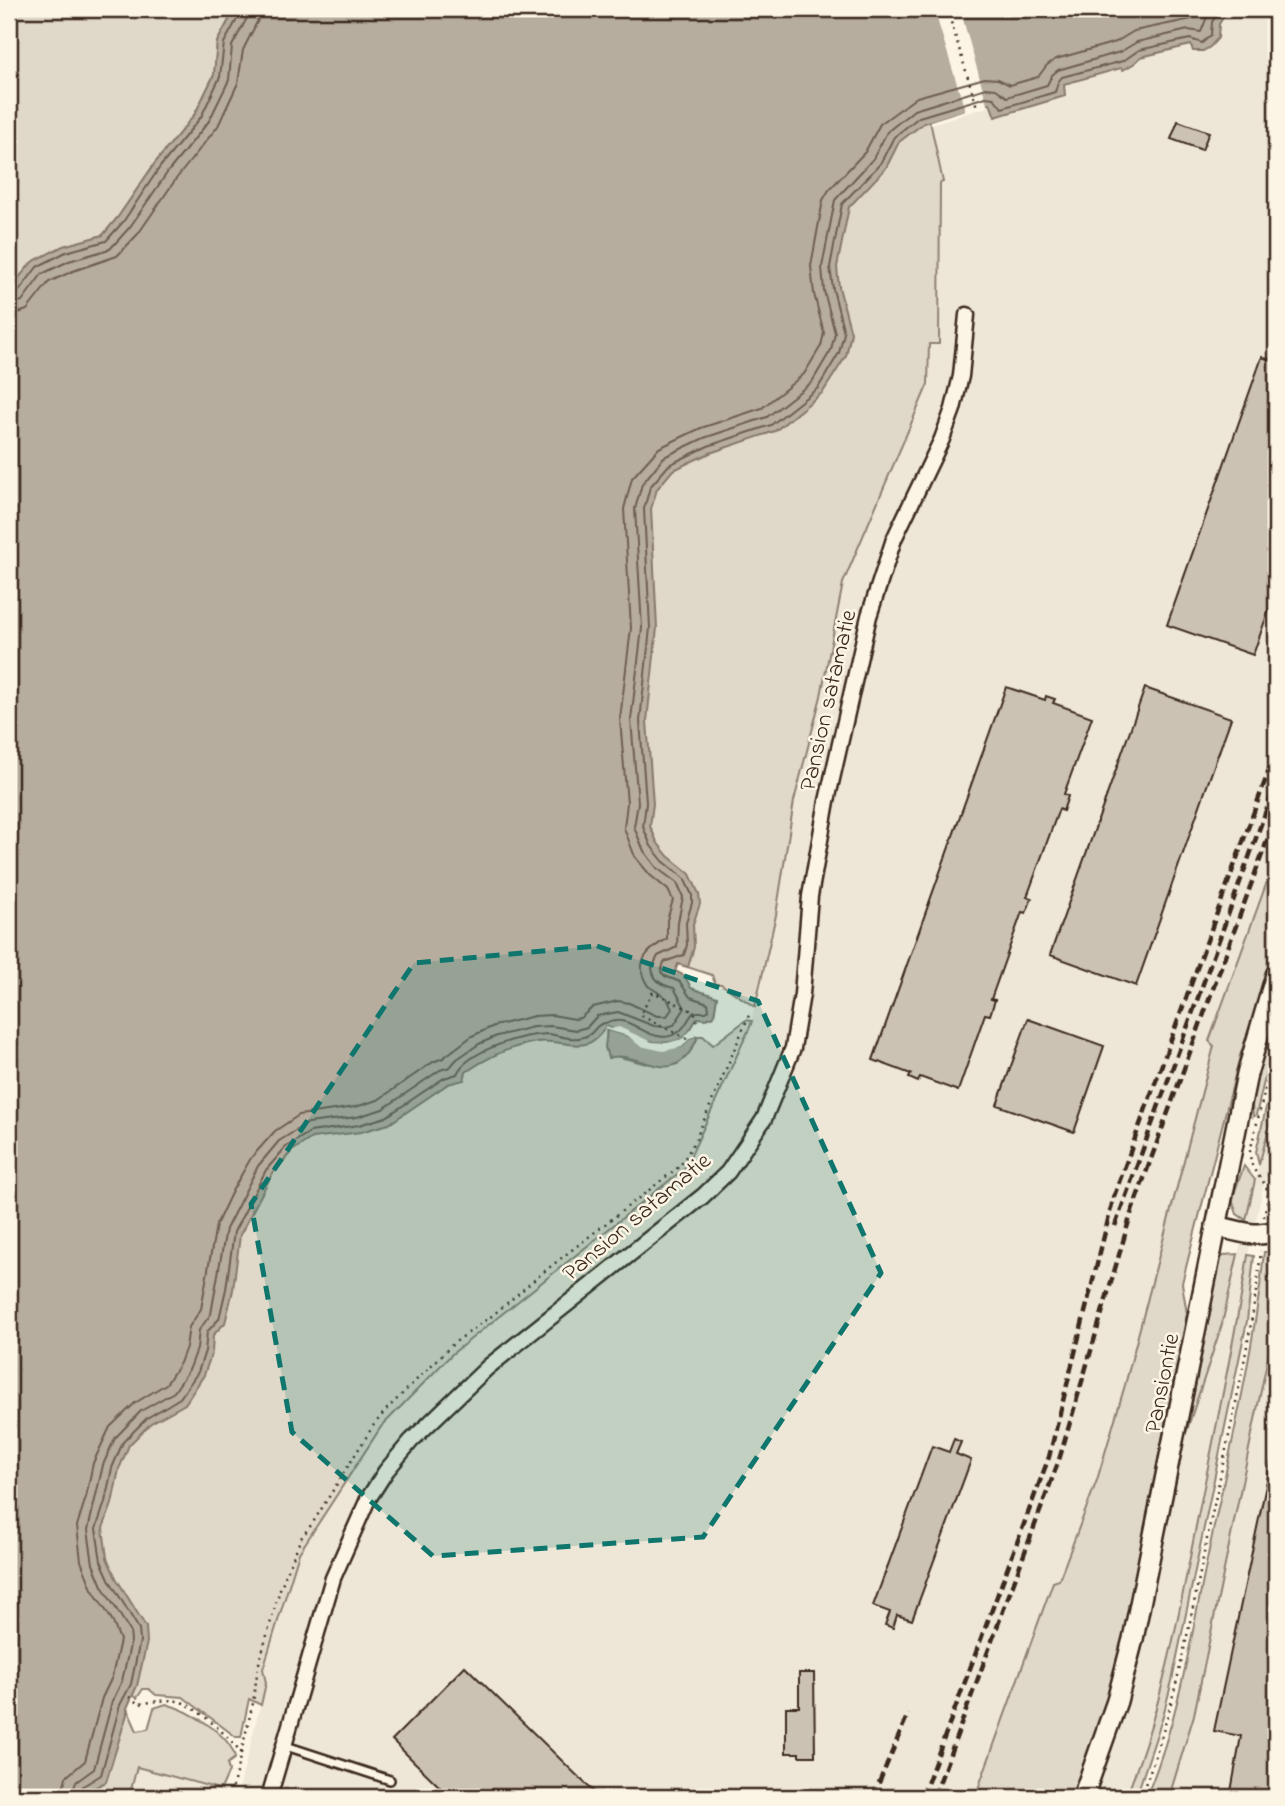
<svg xmlns="http://www.w3.org/2000/svg" width="1285" height="1806" font-family="'Indie Flower',sans-serif">
<style>
.built{fill:#eee6d6}
.green{fill:#e0d8c8;stroke:#8e8173;stroke-width:2}
.water{fill:#b7ad9e;stroke:#85796b;stroke-width:2}
.pier{fill:#fcf5e5}
.lines{fill:none;stroke-linecap:round;stroke-linejoin:round}
.shore{stroke:#6d5e51;stroke-width:2}
.building{fill:#ccc2b3;stroke:#3b2a1e;stroke-width:2}
.service-casing{stroke:#3b2a1e;stroke-width:12}
.minor-casing{stroke:#3b2a1e;stroke-width:19}
.tertiary-casing{stroke:#3b2a1e;stroke-width:24}
.path{stroke:#3b2a1e;stroke-width:2.5;stroke-dasharray:2 5;stroke-linecap:butt}
.service{stroke:#fcf5e5;stroke-width:7}
.minor{stroke:#fcf5e5;stroke-width:14}
.tertiary{stroke:#fcf5e5;stroke-width:19}
.rail{stroke:#3b2a1e;stroke-width:4.5;stroke-dasharray:10 5;stroke-linecap:butt}
.marked{fill:#0f766e;fill-opacity:0.2;stroke:#0f766e;stroke-width:5;stroke-dasharray:14 9;stroke-linejoin:round}
.labels{text-anchor:middle;stroke-width:5;stroke-linejoin:round;paint-order:stroke}
.street-label{font-size:24px;fill:#3b2a1e;stroke:#fcf5e5}
</style>
<rect width="100%" height="100%" fill="#fcf5e5"/>
<filter id="ink" filterUnits="userSpaceOnUse"><feTurbulence type="fractalNoise" baseFrequency=".0143" numOctaves="2"/><feDisplacementMap in="SourceGraphic" scale="14" xChannelSelector="R" yChannelSelector="G"/><feConvolveMatrix kernelMatrix="1 2 1 2 8 2 1 2 1" color-interpolation-filters="sRGB"/></filter>
<g filter="url(#ink)">
<g class="built">
<path d="M1228 9H1276V857L1209 1040 1214 1045 1125 1385 1097 1480 1059 1580 1053 1582 975 1797H237L266 1683 263 1669 299 1553 381 1427 452 1354 685 1168 750 1027 776 915 794 801 821 696 843 583 928 384 929 344 939 343 940 183 943 182 930 121 990 103 994 117 1065 95 1064 84 1122 68 1123 70 1140 57 1192 45 1203 51 1210 47 1218 38 1219 24Z"/>
<path d="M1276 1102V1202L1271 1201 1273 1188 1268 1166 1248 1255 1237 1326 1161 1696 1142 1757 1126 1797H1094L1118 1735 1135 1678 1186 1433 1222 1324 1261 1156Z"/>
<path d="M1276 1318V1797H1169L1194 1715Z"/>
<path d="M137 1767 219 1789 226 1795 225 1797H129Z"/>
</g>
<g class="green">
<path d="M9 9H235L217 42 214 75 195 114 155 163 118 217 103 235 90 239 16 281 9 295Z"/>
<path d="M930 121 943 182 940 183 939 344H929L928 384 843 583 821 696 794 801 776 915 755 1007 721 984H715L712 975 678 964 657 885 627 716V510L824 195 923 123Z"/>
<path d="M1276 857V948L1240 1056 1182 1283 1187 1314 1113 1687 1071 1797H975L1053 1582 1059 1580 1097 1480 1125 1385 1214 1046 1209 1041Z"/>
<path d="M1276 1008V1031L1256 1115 1253 1117C1248 1082 1266 1043 1276 1008Z"/>
<path d="M746 1020 752 1021 750 1027 685 1168 452 1354 381 1427 299 1553 263 1669 266 1683 261 1705 249 1699 241 1737H236L183 1697 156 1695 149 1689H143L137 1698 132 1695 79 1489 226 1187 418 1068 606 1026 608 1058 616 1056 646 1064 697 1039 696 1036H703L713 1045Z"/>
<path d="M1276 1063V1102L1259 1165 1256 1152Z"/>
<path d="M1244 1166 1255 1180 1246 1220 1237 1214 1232 1199Z"/>
<path d="M1276 1247V1318L1194 1715 1169 1797H1146C1179 1719 1192 1633 1209 1550 1230 1451 1254 1352 1264 1252H1270Z"/>
<path d="M1238 1254 1222 1324 1186 1433 1220 1260 1223 1255Z"/>
<path d="M1248 1255 1254 1256 1247 1321 1172 1681 1163 1716 1136 1797H1126C1162 1708 1179 1615 1197 1521 1215 1432 1234 1344 1248 1255Z"/>
<path d="M166 1704C188 1710 231 1734 235 1758L227 1764 229 1771 222 1787 219 1789 137 1767 129 1797H69L127 1708 137 1731 148 1729 154 1708Z"/>
</g>
<g class="water">
<path d="M235 9H1228L1219 24 1218 38 1210 47 1203 51H1193L1191 45 1141 57 1135 63 1123 70 1121 68 1064 84 1065 96 995 117 990 103 924 123 899 142 886 168 849 207 837 267 839 287 851 333 846 356 823 392 775 431 710 453 688 463 672 471 657 489 651 509 657 628 647 721 653 804 650 826 657 842 668 856 690 874 699 894 700 904 693 924 694 947 688 967 678 964 675 971 685 976 691 988 717 997 714 1016 706 1019 697 1018C693 1025 689 1035 681 1039 662 1049 624 1035 606 1026 587 1059 565 1038 537 1042 511 1046 488 1057 466 1072L464 1080 448 1084 389 1124 361 1132 312 1138 292 1151 272 1174 240 1235 233 1290 225 1323 213 1335 212 1352 204 1375 185 1404 151 1423 129 1445 119 1469 112 1504 103 1528 107 1558 116 1578 146 1627 147 1642 137 1686 127 1708V1714L106 1782 88 1791 87 1797H9V295L16 281 32 262 63 246 103 235 118 217 155 163 195 114 214 75 217 42Z"/>
<path d="M607 1030 628 1036 644 1046 682 1047 690 1038 696 1036 697 1039C673 1094 641 1048 608 1058L605 1047Z"/>
</g>
<g class="pier">
<path d="M934 9H960L988 107 931 124 930 121 965 110Z"/>
<path d="M606 1026 611 1029 619 1027 652 1042 667 1043 682 1039 692 1029V1033L696 1036 690 1038 682 1047 663 1051 640 1046 628 1036 604 1029Z"/>
</g>
<g class="lines">
<g class="shore">
<path d="M9 296 17 294 37 267 66 252 106 241 123 222 160 167 201 117 220 77 224 43 240 14V9"/>
<path d="M9 305 22 301 42 274 69 261 110 249 130 227 167 173 209 121 229 80 232 46 247 18 249 9"/>
<path d="M9 316 27 310 49 282 73 271 117 256 138 234 176 179 218 126 238 83 243 50 258 20 260 9"/>
<path d="M61 1797 66 1777 85 1761 102 1698 112 1677 120 1640 112 1620 92 1589 81 1561 77 1526 86 1497 93 1463 110 1427 135 1403 166 1384 180 1363 186 1347 189 1327 201 1309 216 1225 232 1191 251 1158 275 1131 299 1115 355 1107 378 1100 433 1062 443 1058 472 1036 494 1026 534 1016 552 1015 575 1019 580 1018 593 1007 618 1001 629 1003 657 1016H667L672 1009 667 998 648 986C633 962 647 950 667 939V920L673 900 668 890 650 875 635 857 624 828 627 803 620 719 631 628 624 509 632 478 659 448 701 428 762 408 804 374 821 346 824 333 814 294 811 266 823 200 829 190 865 152 880 124 917 97 985 78 998 79 1010 85 1038 77 1047 65 1056 59 1116 42 1134 31 1192 19 1198 9"/>
<path d="M71 1797 76 1782 94 1769 112 1702 122 1681 131 1641 130 1631 102 1586 93 1564 88 1530 103 1465 115 1438 141 1411 174 1392 190 1368 197 1349 199 1330 211 1314 226 1229 258 1166 279 1141 308 1123 357 1117 383 1109 440 1070 450 1067 457 1059 479 1044 497 1036 533 1027 551 1026 576 1030 587 1027 597 1016 618 1012 654 1026 666 1027 674 1025 685 1008 674 988C662 985 654 982 652 968L658 956 677 947 678 922 683 897 677 883 657 868 644 851 634 827 638 803 631 720 642 628 635 509 642 484 664 457 704 438 767 417 812 382 831 350 835 333 824 291 822 267 835 200 873 159 887 132 914 110 986 88 996 89 1007 97 1047 85 1052 75 1058 70 1120 52 1137 42 1188 30 1201 32 1210 9"/>
<path d="M80 1797 83 1786 101 1775 120 1705 131 1684 140 1641 139 1629 110 1581 101 1561 96 1529 105 1502 112 1468 123 1442 147 1418 180 1398 198 1372 205 1351 207 1332 219 1319 226 1289 234 1232 266 1170 286 1147 310 1132 359 1125 386 1117 444 1078 457 1074C467 1051 523 1034 548 1034 559 1035 568 1040 579 1038 596 1035 592 1028 601 1024 605 1023 612 1021 616 1021 634 1018 654 1047 677 1033 685 1029 688 1018 694 1012H706L709 1010 708 1003 690 997 680 982 665 976 661 972 664 962 684 955 687 945 686 923 692 903V895L684 878 663 861 651 846 643 827 646 803 640 721 650 628 644 509 650 487 669 465 708 446 771 425 818 388 839 353 844 333 833 289 830 267 842 204 880 164 894 137 919 117 986 97 994 98 1002 108 1055 92 1058 82 1062 77 1123 61 1139 50 1190 39 1202 43 1211 35 1212 22 1220 9"/>
</g>
</g>
<g class="building">
<path d="M1178 121 1209 132 1202 150 1171 139Z"/>
<path d="M1262 357 1276 362V589L1253 655 1167 625Z"/>
<path d="M1006 687 1045 700 1046 696 1055 699 1053 703 1092 717 1064 794 1068 796 1063 811 1059 809 1027 897 1032 898 1026 913 1022 912 991 999 995 1000 990 1015 985 1014 958 1091 920 1077 918 1082 909 1078 911 1074 873 1060Z"/>
<path d="M1145 688 1231 718 1136 986 1050 955Z"/>
<path d="M1028 1019 1104 1046 1074 1132 997 1105Z"/>
<path d="M1276 1438V1797H1230L1241 1736 1214 1731Z"/>
<path d="M954 1439 961 1442 956 1454 971 1460 912 1620 897 1615 893 1628 885 1625 890 1612 873 1606 932 1446 949 1452Z"/>
<path d="M465 1666 599 1797H450L392 1740Z"/>
<path d="M799 1673H814L815 1756H799V1753H786V1707H799Z"/>
</g>
<g class="lines">
<defs>
<path id="service" d="M283 1745 390 1780"/>
<path id="minor" d="M269 1797 333 1578 368 1499 386 1471 411 1441 488 1367 703 1196 728 1172 764 1119 793 1048 802 994 810 896 827 801 869 616 894 539 942 439 953 409 961 376 967 315"/>
<g id="tertiary">
<path d="M1216 1226C1237 1231 1255 1238 1276 1231"/>
<path d="M1083 1797 1117 1701 1133 1639 1247 1074 1276 975"/>
</g>
</defs>
<use href="#service" class="service-casing"/>
<use href="#minor" class="minor-casing"/>
<use href="#tertiary" class="tertiary-casing"/>
<g class="path">
<path d="M947 9 977 107"/>
<path d="M687 1039 640 1015 653 992 694 1012 697 1021"/>
<path d="M1264 1217C1265 1210 1268 1201 1268 1194 1266 1177 1250 1176 1250 1152L1276 1044"/>
<path d="M129 1697 139 1704C152 1702 164 1699 178 1701 194 1704 232 1739 241 1753L230 1797"/>
<path d="M241 1753 253 1703 258 1667 280 1589 301 1538 312 1524 373 1426 387 1409 454 1343 493 1315 546 1270 680 1166 695 1141 750 1013"/>
<path d="M1140 1797C1175 1712 1190 1619 1209 1529 1228 1437 1251 1345 1261 1251"/>
</g>
<use href="#service" class="service"/>
<use href="#minor" class="minor"/>
<use href="#tertiary" class="tertiary"/>
<g class="rail">
<path d="M1115 1226 1276 783"/>
<path d="M873 1797 908 1714"/>
<path d="M922 1797 1049 1457 1114 1196 1276 751"/>
<path d="M934 1797 1059 1460 1131 1214 1276 816"/>
</g>
</g>
</g>
<path class="marked" d="M597 946 758 1001 881 1273 703 1537 433 1556 292 1432 251 1204 414 963Z"/>
<g class="labels">
<g class="street-label">
<text transform="translate(827 700) rotate(-77)" y="8">Pansion satamatie</text>
<text transform="translate(636 1216) rotate(-40)" y="8">Pansion satamatie</text>
<text transform="translate(1161 1383) rotate(-79)" y="8">Pansiontie</text>
</g>
</g>
<rect width="1285" height="1806" fill="none" stroke="#fcf5e5" stroke-width="35"/>
<rect x="18" y="18" width="1250" height="1771" fill="none" stroke="#3b2a1e" stroke-width="2.5" filter="url(#ink)"/>
</svg>
